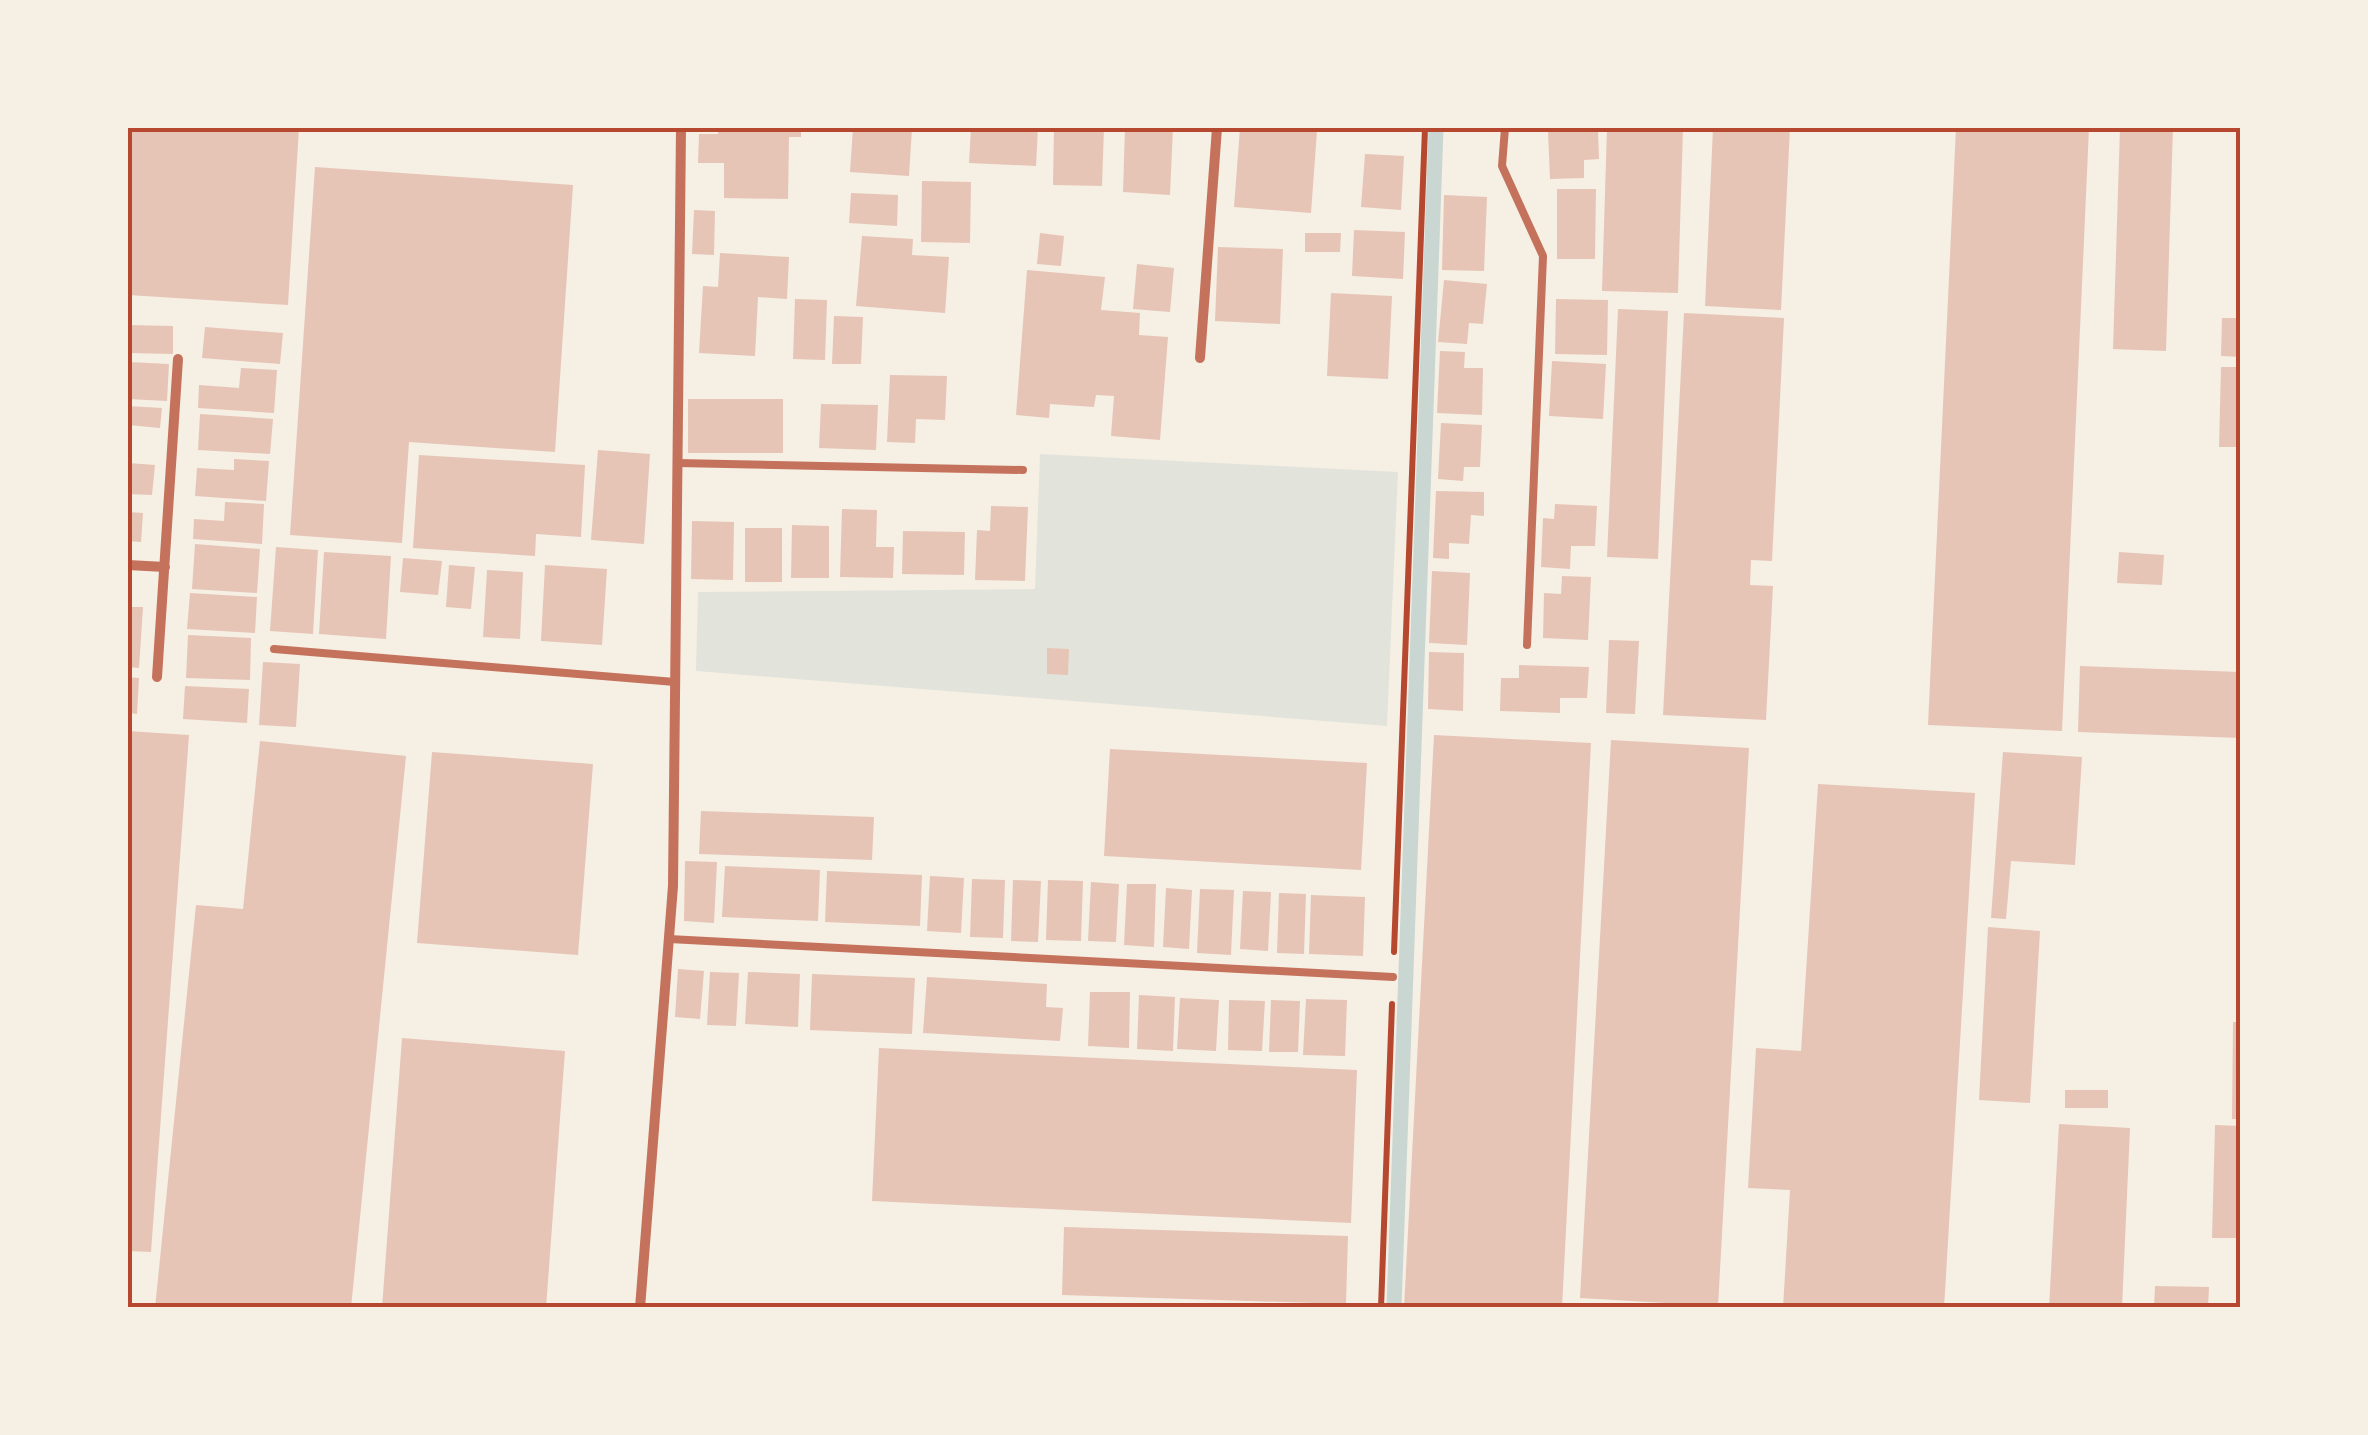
<svg xmlns="http://www.w3.org/2000/svg" width="2368" height="1435" viewBox="0 0 2368 1435" font-family="'Golos Text',sans-serif">
<rect width="100%" height="100%" fill="#f6efe4"/>
<!-- green -->
<path fill="#e2e4dc" d="M1040,454L1398,472L1387,726L696,671L698,592L1035,589Z"/>
<g fill="none" stroke-linecap="round" stroke-linejoin="round">
<!-- stream -->
<path stroke="#c9d6d2" stroke-width="15" d="M1394,1308L1436,128"/>
</g>
<!-- building -->
<path fill="#e6c5b7" d="M130,128H299L288,305L128,295Z
M718,128H801V137H789L788,199L724,198V163H698L699,134H718Z
M853,128H912L909,176L850,172Z
M971,128H1038L1036,166L969,163Z
M1054,128H1104L1102,186L1053,185Z
M1125,128H1173L1170,195L1123,192Z
M1240,128L1317,131L1311,213L1234,207Z
M1607,128H1683L1678,293L1602,291Z
M1713,128H1790L1781,310L1705,306Z
M1956,128H2089L2062,731L1928,725Z
M2120,128H2173L2166,351L2113,349Z
M1598,130L1599,159L1584,160V178L1550,179L1548,131Z
M1365,154L1404,156L1401,210L1361,207Z
M315,167L573,185L555,452L409,442L402,543L290,535Z
M922,181L971,182L970,243L921,242Z
M1557,189H1596L1595,259H1557Z
M851,193L898,195L897,226L849,223Z
M1444,195L1487,197L1484,271L1442,270Z
M694,210L715,211L714,255L692,254Z
M1354,230L1405,232L1403,279L1352,276Z
M1040,233L1064,236L1061,266L1037,264Z
M1305,233H1341L1340,252H1305Z
M862,236L913,239L912,255L949,257L945,313L856,306Z
M1218,247L1283,249L1280,324L1215,321Z
M720,253L789,257L787,299L758,297L755,356L699,353L703,286L718,287Z
M1137,264L1174,268L1170,312L1133,309Z
M1027,270L1105,277L1101,310L1140,313L1139,335L1168,337L1160,440L1111,436L1114,396L1096,395L1094,407L1050,404L1049,418L1016,415Z
M1444,280L1487,284L1483,324L1469,323L1467,344L1438,342Z
M1331,293L1392,296L1388,379L1327,376Z
M795,299L827,300L825,360L793,359Z
M1556,299L1608,300L1607,355L1555,354Z
M1618,309L1668,311L1658,559L1607,557Z
M1684,313L1784,318L1772,561L1751,560L1750,585L1773,586L1766,720L1663,715Z
M834,316L863,317L861,364H832Z
M2222,318H2240V357L2221,356Z
M128,325L173,326V354L128,353Z
M205,327L283,333L280,364L202,358Z
M1440,351L1465,352L1464,368H1483L1482,415L1437,413Z
M1552,361L1606,364L1603,419L1549,416Z
M128,362L169,364L167,401L128,399Z
M2221,367H2240V447H2219Z
M241,368L277,370L274,413L198,408L199,385L239,388Z
M890,375L947,376L945,420L916,419L915,443L887,442Z
M688,399H783V453H688Z
M821,404L878,405L876,450L819,448Z
M128,406L162,408L160,428L128,425Z
M200,414L273,419L270,454L198,450Z
M1441,423L1482,425L1480,467H1464L1463,481L1438,479Z
M598,450L650,454L644,544L591,540Z
M419,455L585,465L581,537L536,534L535,556L413,548Z
M234,459L269,461L266,501L195,496L197,468L234,470Z
M128,463L155,465L152,495L128,494Z
M1436,491L1484,492V516L1471,515L1469,544L1449,543V559L1433,558Z
M225,502L264,504L262,544L193,539L194,519L224,521Z
M1555,504L1597,506L1595,546H1571L1570,569L1541,567L1543,518L1554,519Z
M991,506L1028,507L1025,581L975,580L977,530L990,531Z
M842,509L877,510L876,547H894L893,578L840,577Z
M128,512L143,513L141,542L128,541Z
M692,521L734,522L733,580L691,579Z
M792,525L829,526V578H791Z
M745,528H782V582H745Z
M903,531L965,532L964,575L902,574Z
M195,544L260,549L257,593L192,589Z
M276,547L318,550L313,634L270,631Z
M324,552L391,556L386,639L319,634Z
M2119,552L2164,555L2162,585L2117,583Z
M403,558L442,561L438,595L400,592Z
M449,565L475,567L471,609L446,607Z
M545,565L607,569L602,645L541,641Z
M487,570L523,572L520,639L483,637Z
M1432,571L1470,573L1467,645L1429,643Z
M1562,576L1591,577L1588,640L1543,638L1544,593L1561,594Z
M190,593L257,597L255,633L187,629Z
M128,607H143L139,668L128,667Z
M188,635L251,638L250,680L186,678Z
M1609,640L1639,641L1635,714L1606,713Z
M1047,648L1069,649L1068,675L1047,674Z
M1429,652L1464,653L1463,711L1428,709Z
M263,662L300,664L296,727L259,725Z
M1519,665L1589,667L1587,698H1560V713L1500,711L1501,678H1519Z
M2080,666L2240,672V738L2078,732Z
M128,677L139,678L137,714L128,713Z
M185,686L249,689L247,723L183,719Z
M128,731L189,735L151,1252L128,1251Z
M1434,735L1591,743L1562,1308H1404Z
M1611,740L1749,748L1718,1306L1580,1298Z
M260,741L406,756L351,1308H155L196,905L243,909Z
M1110,749L1367,763L1361,870L1104,856Z
M432,752L593,764L578,955L417,943Z
M2003,752L2082,757L2075,865L2011,861L2006,919L1991,918Z
M1818,784L1975,793L1944,1308H1783L1790,1190L1748,1188L1756,1048L1801,1051Z
M701,811L874,817L872,860L699,854Z
M685,861L717,862L714,923L684,921Z
M725,866L820,870L818,921L722,917Z
M827,871L922,875L920,926L825,922Z
M930,876L964,878L961,933L927,931Z
M972,879L1005,880L1003,938L970,937Z
M1013,880L1041,881L1038,942L1011,941Z
M1048,880L1083,881L1081,941L1046,940Z
M1091,882L1119,884L1116,942L1088,941Z
M1127,884H1156L1154,947L1124,945Z
M1166,888L1192,890L1189,949L1163,947Z
M1200,889L1234,890L1231,955L1197,953Z
M1243,891L1271,892L1268,951L1240,949Z
M1279,893L1306,894L1304,954L1277,953Z
M1311,895L1365,897L1363,956L1309,954Z
M1988,927L2040,931L2030,1103L1979,1100Z
M678,969L704,971L700,1019L675,1017Z
M710,972L739,973L736,1026L707,1025Z
M748,972L800,974L798,1027L745,1024Z
M812,974L915,978L912,1034L810,1030Z
M927,977L1047,984L1046,1007L1063,1008L1060,1041L923,1033Z
M1090,992H1130L1129,1048L1088,1046Z
M1139,995L1175,997L1173,1051L1137,1049Z
M1180,998L1219,1000L1216,1051L1177,1049Z
M1306,999L1347,1000L1345,1056L1303,1055Z
M1229,1000L1265,1001L1262,1051L1228,1050Z
M1271,1000L1300,1001L1298,1052H1269Z
M2233,1022H2240V1119H2232Z
M402,1038L565,1051L546,1308H382Z
M879,1048L1357,1070L1351,1223L872,1201Z
M2065,1090H2108V1108H2065Z
M2059,1124L2130,1128L2122,1308H2049Z
M2215,1125L2240,1126V1238H2212Z
M1064,1227L1348,1236L1346,1304L1062,1295Z
M2155,1286L2209,1287L2208,1308H2154Z"/>
<g fill="none" stroke-linecap="round" stroke-linejoin="round">
<!-- path -->
<path stroke="#b5482f" stroke-width="6" d="M1394,952L1425,128
M1381,1308L1392,1004"/>
<!-- service -->
<path stroke="#c5725c" stroke-width="8" d="M1505,128L1502,166L1543,256L1527,645
M677,463L1023,470
M274,649L675,682
M669,939L1393,977"/>
<!-- minor -->
<path stroke="#c5725c" stroke-width="10" d="M1200,358L1217,128
M128,565L165,567
M157,677L178,359
M640,1308L673,886L681,128"/>
</g>
<!-- border -->
<rect width="2368" height="1435" fill="none" stroke="#f6efe4" stroke-width="260"/>
<rect x="130" y="130" width="2108" height="1175" fill="none" stroke="#b5482f" stroke-width="4"/>
</svg>
